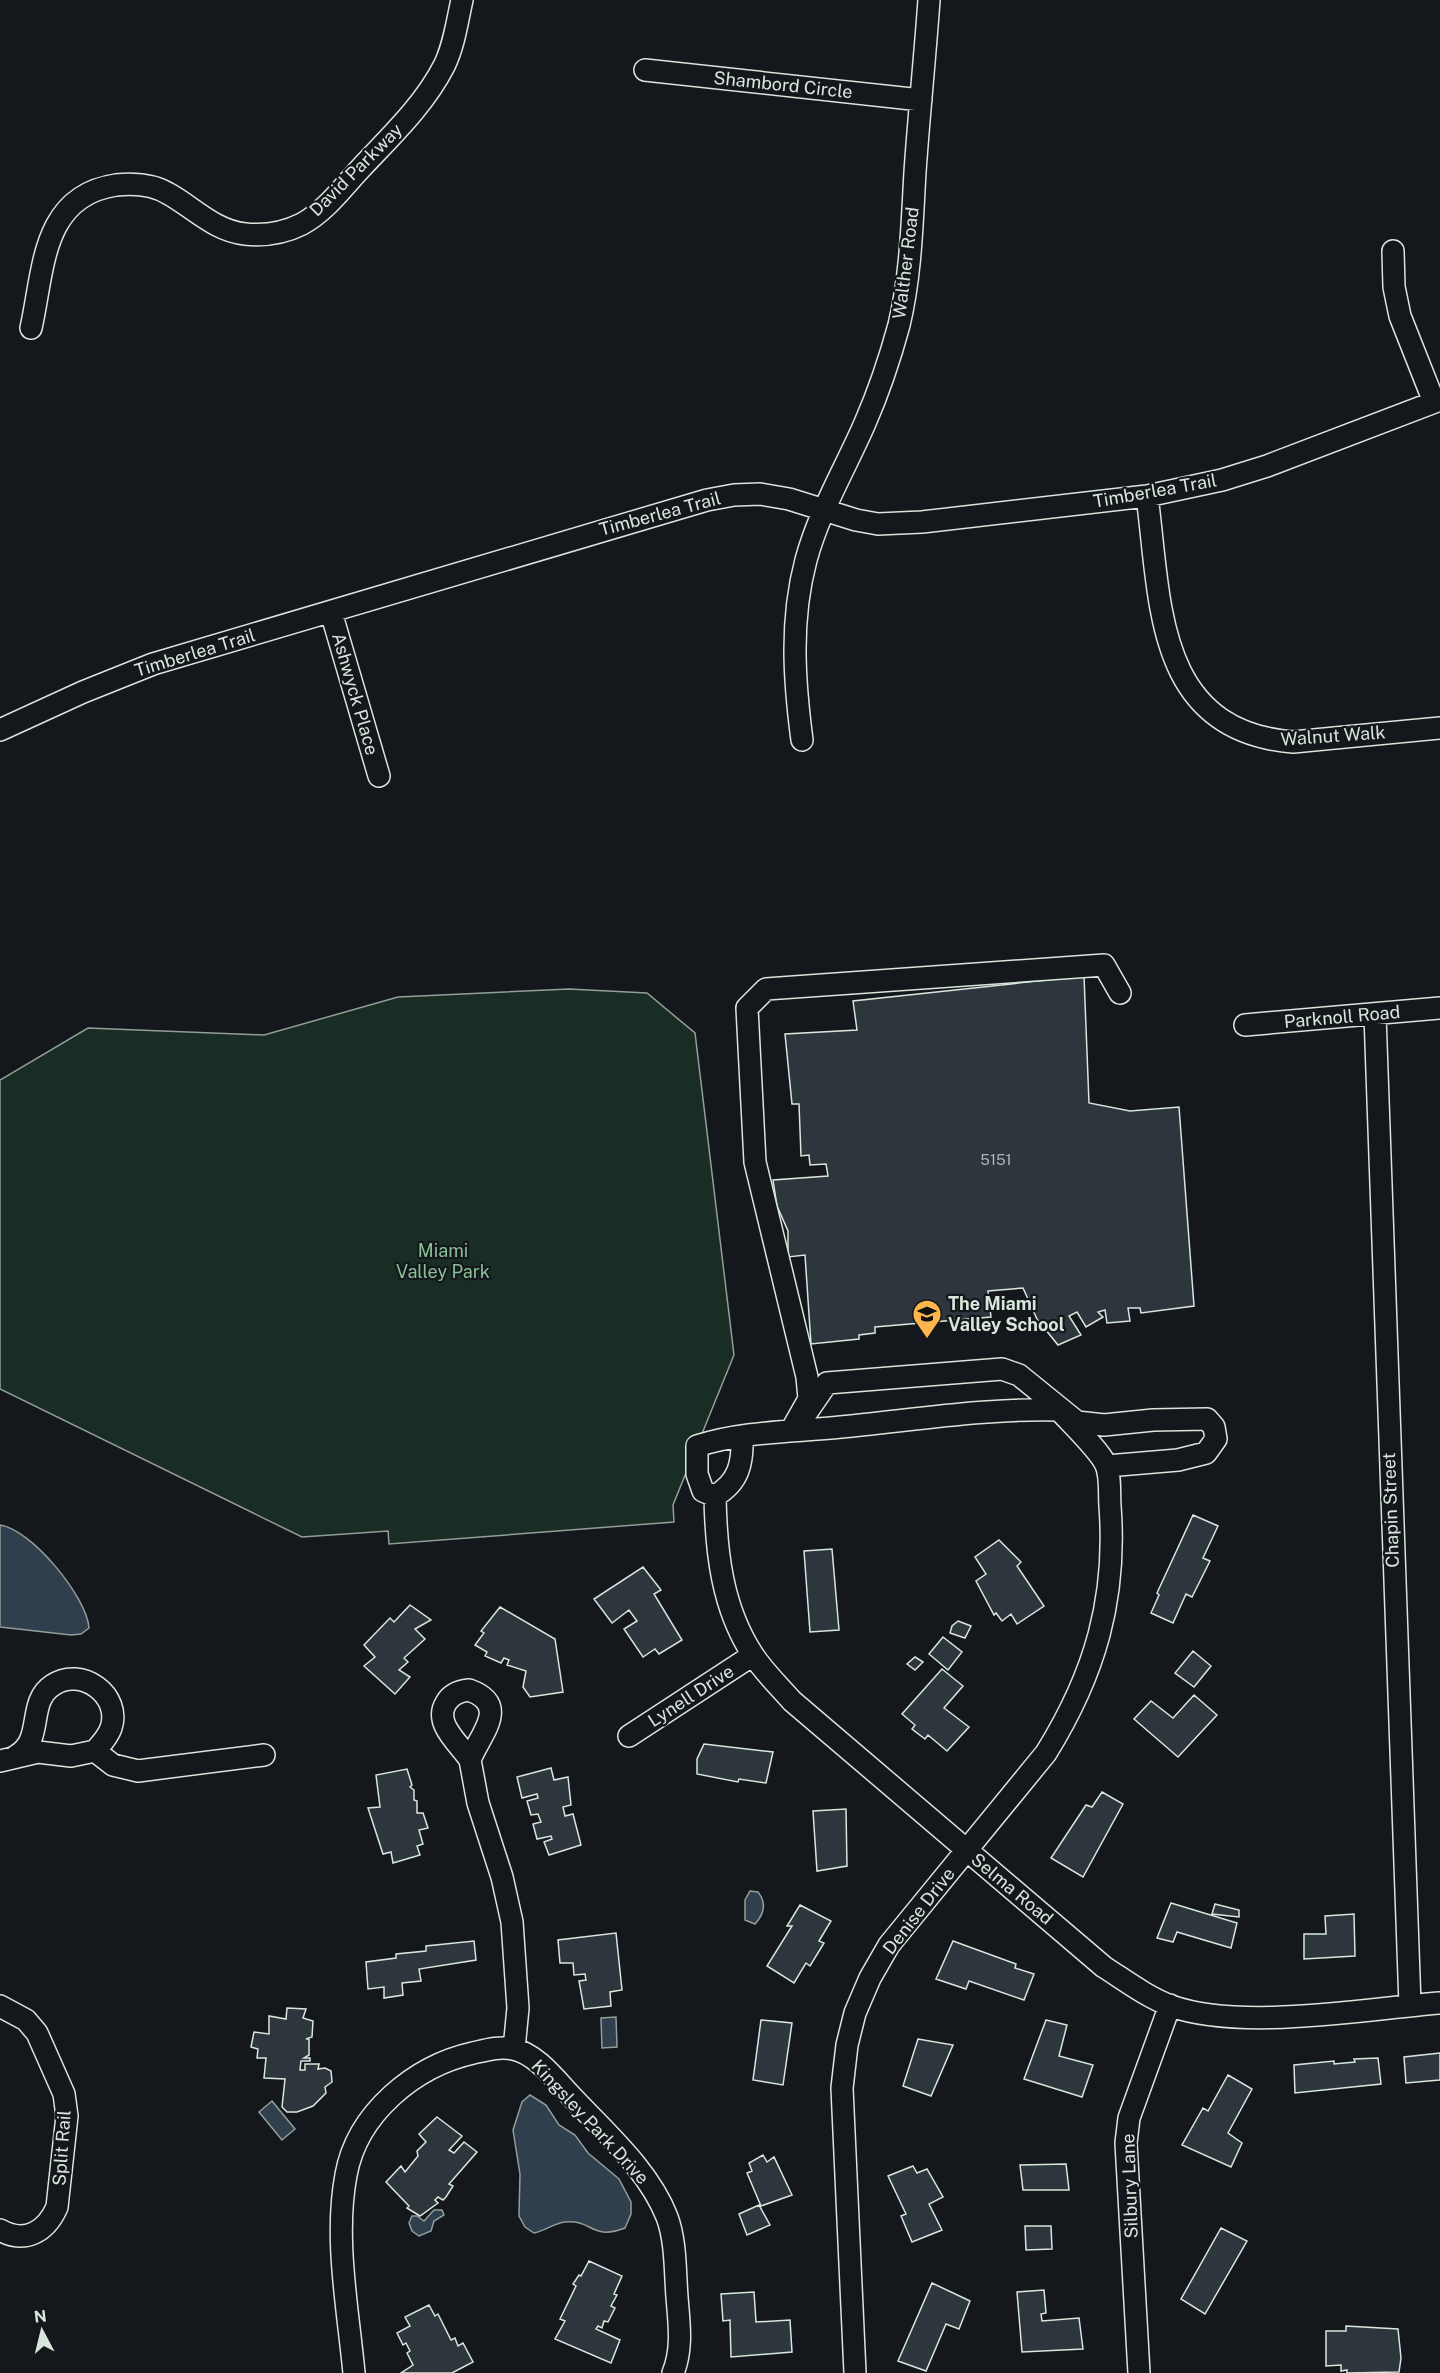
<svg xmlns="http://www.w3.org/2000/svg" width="1440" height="2373" viewBox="0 0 1440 2373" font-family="'Public Sans',sans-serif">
<rect width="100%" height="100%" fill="#14181c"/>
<!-- green -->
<path fill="#1a2d24" stroke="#939e99" stroke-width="1.5" d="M569,989L647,993L695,1033L734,1355L673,1505L674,1522L389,1544L388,1531L302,1537L0,1389V1080L88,1028L264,1035L398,997Z"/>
<!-- water -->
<path fill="#2f3f4d" stroke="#939e99" stroke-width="1.5" d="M0,1525C31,1529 87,1597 89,1628L81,1634L71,1635L0,1627Z
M750,1891L758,1892C767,1903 764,1914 755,1924L745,1920V1900Z
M616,2017L617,2047L602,2048L601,2018Z
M530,2095L546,2105L559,2125L575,2135L588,2153L619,2179L631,2202V2214L625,2228C591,2241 593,2219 565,2222C554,2223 545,2231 534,2233L525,2227L519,2216L520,2174L513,2130L522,2102Z
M272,2101L295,2129L282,2140L259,2112Z
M434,2210H442L444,2215L434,2221L431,2231L419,2236L412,2231L409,2223L412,2216H417L424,2221Z"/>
<!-- building -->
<path fill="#2c363c" stroke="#d8e6dc" stroke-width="1.5" d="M1084,976L1089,1103L1130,1111L1179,1107L1194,1306L1141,1313L1140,1308H1128L1130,1321L1107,1323L1105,1310L1098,1312L1103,1317L1086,1327L1077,1312L1069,1316L1081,1335L1058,1345L1037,1319L1023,1288L988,1291L991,1317L875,1327V1333L859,1335V1339L811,1344L805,1255L788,1257V1231L777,1206L773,1180L828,1176L826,1164L810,1165L809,1155L801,1156L799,1104H792L785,1034L857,1030L853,1001Z
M1193,1515L1218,1526L1203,1558L1210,1561L1192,1597L1186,1594L1173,1623L1151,1613L1159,1595L1157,1593Z
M999,1540L1021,1562L1017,1566L1044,1606L1017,1624L1011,1614L1002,1621L996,1613L994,1615L976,1581L986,1574L975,1557Z
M832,1549L839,1630L810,1632L804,1551Z
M643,1567L661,1590L654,1594L682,1640L659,1654L655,1649L643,1657L624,1629L637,1621L629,1610L612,1623L594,1599Z
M410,1605L431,1620L415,1629L425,1639L404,1658L408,1662L399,1670L410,1677L395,1694L364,1666L375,1657L364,1645L390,1618L394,1622Z
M500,1607L555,1639L563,1692L530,1697L523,1687L526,1671L507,1665L509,1660L504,1658L501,1663L485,1656L487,1652L475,1645L484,1633L481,1631Z
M958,1621L971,1626L965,1638L950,1633L952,1626Z
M943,1637L962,1652L948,1670L929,1654Z
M1193,1651L1211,1666L1194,1687L1175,1673Z
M915,1657L923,1662L915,1670L907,1664Z
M942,1669L963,1686L944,1708L969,1727L947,1751L928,1735L925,1739L912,1729L915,1725L902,1714Z
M1194,1695L1217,1715L1178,1757L1134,1719L1151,1701L1173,1718Z
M704,1744L773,1752L766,1783L739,1779L738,1782L697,1774V1759Z
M551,1768L554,1780L568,1777L571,1805L563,1807L565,1816L573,1814L581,1845L549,1855L544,1842L552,1839L551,1836L537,1839L533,1824L541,1822L538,1814L531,1815L527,1801L538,1798L537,1794L522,1798L517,1777Z
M407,1769L412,1785L410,1787L414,1790V1800L417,1801V1813H423L428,1828L419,1830L423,1844L417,1846L420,1855L393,1863L391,1852L383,1854L368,1808L380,1807L376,1775Z
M1102,1792L1123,1804L1083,1877L1051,1858L1086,1805L1092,1807Z
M846,1809L847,1866L817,1871L813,1811Z
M1171,1903L1237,1923L1231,1948L1177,1932L1173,1942L1157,1938Z
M1215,1904L1239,1910V1917L1212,1914Z
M800,1905L831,1921L819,1941L824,1943L810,1966L806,1963L794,1983L767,1966L792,1926H787Z
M1354,1914L1355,1956L1304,1959V1934H1326L1325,1916Z
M616,1933L622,1990L610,1992L611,2006L584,2009L579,1981L586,1980L585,1974L574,1975L573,1963H560L558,1940Z
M474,1941L476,1960L419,1969L421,1981L402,1983L403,1995L384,1998V1987L368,1989L366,1962L396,1958V1954L426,1951V1946Z
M953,1941L1016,1964L1015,1968L1034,1974L1024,2000L969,1981L966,1989L936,1979Z
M287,2008L306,2009L303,2018L313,2021L312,2037L306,2039H309V2055L304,2058H310V2061H301L300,2070H305V2064H319L318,2069L325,2068L331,2071L332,2082L325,2087L326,2093L313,2106L297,2112H287L282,2107L285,2079L264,2078L266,2058H257L258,2049L251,2047L254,2032L269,2034V2016L286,2019Z
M761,2020L792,2023L783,2085L753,2080Z
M1046,2020L1067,2025L1059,2056L1093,2065L1082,2097L1024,2079Z
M918,2039L953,2045L931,2096L903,2086Z
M1440,2053V2080L1406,2083L1404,2057Z
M1378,2058L1381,2084L1295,2093L1294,2065L1334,2061V2064L1355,2062L1354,2059Z
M1228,2075L1252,2089L1228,2133L1242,2143L1231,2167L1182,2145L1203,2108L1208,2111Z
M437,2117L462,2136L449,2150L454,2153L464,2142L477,2152L449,2184L453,2186L446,2197L443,2200L438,2197L435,2200L438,2203L420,2216L407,2208L409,2206L386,2182L401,2166L405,2172L418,2156L417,2151L426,2142L419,2134Z
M763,2155L767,2162L774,2157L792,2195L761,2206L747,2173L752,2171L749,2163Z
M1066,2164L1069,2190H1023L1020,2165Z
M913,2166L917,2173L927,2169L943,2197L929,2204L942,2230L912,2242L901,2216L906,2214L888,2176Z
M759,2205L770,2225L747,2235L739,2214Z
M1025,2226H1051L1052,2249L1026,2250Z
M1221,2228L1247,2241L1205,2314L1181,2299Z
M589,2261L622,2276L614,2294L617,2295L611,2306L615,2308L608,2322L604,2321L602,2328L598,2326L596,2329L620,2340L611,2363L555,2339L565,2321L560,2319L576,2286L573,2284L579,2275L581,2276Z
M932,2283L970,2301L959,2329L946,2324L926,2371L898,2361Z
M1044,2290L1046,2313L1041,2314L1042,2321L1079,2318L1083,2349L1022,2352L1017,2292Z
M754,2292L756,2322L790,2320L792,2352L731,2357L730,2320L723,2321L721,2294Z
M429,2305L435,2316L438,2314L451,2340L455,2338L458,2346L463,2343L473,2362L452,2373H401L413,2365L407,2353L410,2351L406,2343L403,2345L397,2333L410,2326L405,2317Z
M1346,2326L1398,2329L1401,2358L1399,2372L1347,2373V2370L1341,2371V2365L1326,2366V2331H1346Z"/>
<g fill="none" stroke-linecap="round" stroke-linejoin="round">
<!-- minor casing -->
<g stroke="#d8e6dc" stroke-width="24">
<path id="minor" d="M645,70L921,100
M1393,251L1394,287L1400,316L1434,402
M31,328C44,271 41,196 116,185C135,183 153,184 169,194C194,208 215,231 245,234C264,236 284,233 302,224C326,211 343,187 361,168C391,136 424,105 444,66C454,46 457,22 462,0
M1147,496C1161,601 1154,731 1293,742L1440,728
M331,612L379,776
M0,730L83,692L153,664L707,500L734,495L760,494L789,499L856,520L878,524L922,522L1147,496L1222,480L1267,466L1440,400
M802,740C794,679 790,620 806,560C819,512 845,469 865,423C879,391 890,358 899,325C911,275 912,223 915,172C919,114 925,57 929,0
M1375,1015L1410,2005
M1245,1025L1440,1008
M807,1412L827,1383L1002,1369L1019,1375L1077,1422L1104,1425L1153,1420L1207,1419L1214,1427L1216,1439L1206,1453L1178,1460L1107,1466
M792,1429L809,1399L807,1377L755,1162L747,1008L766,989L1104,965L1120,993
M715,1496L703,1491L697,1474V1446C744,1431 793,1432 841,1427C914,1420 987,1408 1059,1410C1071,1423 1100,1451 1106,1465C1111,1476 1109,1495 1110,1506C1117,1599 1095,1674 1046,1753L889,1945L870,1978L855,2013L847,2045L842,2088L855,2373
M715,1496C716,1552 722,1608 753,1655C764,1672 779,1686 792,1701L1104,1967C1126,1981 1147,1997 1171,2006C1242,2031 1364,2009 1440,2003
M715,1496C739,1482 743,1463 742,1436
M469,1690C511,1705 480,1734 470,1760C460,1744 433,1724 446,1703C451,1694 459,1691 469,1690Z
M629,1736L753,1655
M16,1756C45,1740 26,1702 53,1685C81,1666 122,1695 111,1728C108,1737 101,1744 95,1751
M470,1760L478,1803L502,1877L512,1922L518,2008L514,2049
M0,1761L38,1752L71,1756L95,1751L113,1765L138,1771L264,1755
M0,2006L26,2020L37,2033L64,2094L67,2116L57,2207C46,2232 25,2244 0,2230
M354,2373C348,2309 334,2238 346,2175C357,2113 415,2066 473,2053C486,2050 500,2046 513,2049C538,2054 558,2083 575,2100C608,2135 649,2171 667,2217C676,2241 675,2271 677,2297C679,2323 683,2348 673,2373
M1139,2373L1126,2143L1129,2118L1170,2005"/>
</g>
<!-- minor -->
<use href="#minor" stroke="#14181c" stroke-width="21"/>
</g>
<!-- icons -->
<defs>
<g id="school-pin" transform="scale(1.5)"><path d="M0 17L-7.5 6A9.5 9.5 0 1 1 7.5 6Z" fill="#ffb74d" stroke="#14181c"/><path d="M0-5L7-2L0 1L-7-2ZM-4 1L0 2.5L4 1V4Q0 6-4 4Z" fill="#111"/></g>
</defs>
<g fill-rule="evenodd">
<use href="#school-pin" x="927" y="1314"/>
</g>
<g text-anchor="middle" stroke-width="4.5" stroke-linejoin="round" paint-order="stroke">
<!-- number labels -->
<g font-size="15" fill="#adbab4">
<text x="996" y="1165">5151</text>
</g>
<!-- street labels -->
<g font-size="18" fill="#d8e6dc" stroke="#14181c">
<text transform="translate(783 85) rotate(6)" y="6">Shambord Circle</text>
<text transform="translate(356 170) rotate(-45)" y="6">David Parkway</text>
<text transform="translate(906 263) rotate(-83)" y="6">Walther Road</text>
<text transform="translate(1155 491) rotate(-10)" y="6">Timberlea Trail</text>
<text transform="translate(660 514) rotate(-15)" y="6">Timberlea Trail</text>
<text transform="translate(195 653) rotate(-17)" y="6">Timberlea Trail</text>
<text transform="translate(355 694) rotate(74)" y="6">Ashwyck Place</text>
<text transform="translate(1333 736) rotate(-4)" y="6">Walnut Walk</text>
<text transform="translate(1342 1017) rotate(-5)" y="6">Parknoll Road</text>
<text transform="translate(1391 1510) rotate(-92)" y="6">Chapin Street</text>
<text transform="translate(691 1696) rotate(-33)" y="6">Lynell Drive</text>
<text transform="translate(1012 1889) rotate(40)" y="6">Selma Road</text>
<text transform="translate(919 1911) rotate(-52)" y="6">Denise Drive</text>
<text transform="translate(590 2122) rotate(47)" y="6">Kingsley Park Drive</text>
<text transform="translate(62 2148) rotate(-86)" y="6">Split Rail</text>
<text transform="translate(1130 2186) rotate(-92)" y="6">Silbury Lane</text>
</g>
<!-- park labels -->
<g font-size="18" fill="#8ac095" stroke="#14181c">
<text x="443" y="1257">Miami<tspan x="443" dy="21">Valley Park</tspan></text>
</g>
<!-- poi labels -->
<g font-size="18" font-weight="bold" fill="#d8e6dc" stroke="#14181c" text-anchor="start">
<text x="948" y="1310">The Miami<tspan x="948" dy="21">Valley School</tspan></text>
</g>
</g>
<!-- north arrow -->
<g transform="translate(42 2331) rotate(353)" stroke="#14181c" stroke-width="4.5" paint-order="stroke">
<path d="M0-4.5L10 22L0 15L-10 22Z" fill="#d8e6dc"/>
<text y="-9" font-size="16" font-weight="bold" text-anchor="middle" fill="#d8e6dc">N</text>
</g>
</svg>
